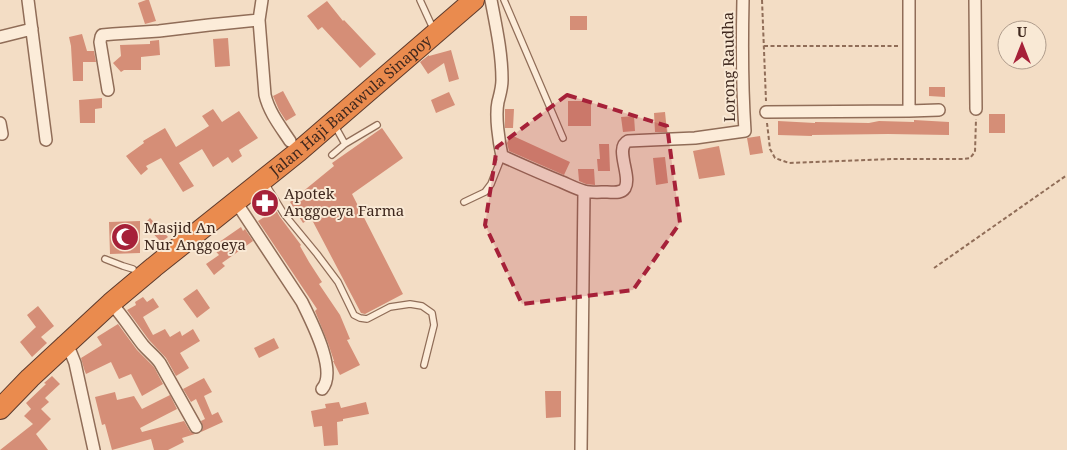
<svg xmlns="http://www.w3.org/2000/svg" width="1067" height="450" viewBox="0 0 1067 450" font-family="'Noto Serif',serif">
<rect width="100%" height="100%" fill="#f3ddc5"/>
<!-- building -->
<path fill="#d58e77" d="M146,0H149L156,21L145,24L138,3Z
M327,1L343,21L344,20L376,54L360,68L322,27L318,30L307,16Z
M570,16H587V30H570Z
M82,34L87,51H94L96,62H83V81H73L71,46L69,37Z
M228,38L230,66L215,67L213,39Z
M159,40L160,55L141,57V70H124L121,72L113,63L121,56L120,45L150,44V41Z
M451,50L459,79L449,82L444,63L428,74L420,62L429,55V56Z
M929,87H945V97L929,96Z
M283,91L296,115L286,121L279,110L273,96Z
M449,92L455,105L436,113L431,100Z
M102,98V108L95,109V123H80L79,100Z
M568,101H591V126H568Z
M213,109L222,122L239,111L258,138L239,150L242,156L232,163L228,157L213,167L202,149L179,163L194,186L183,192L161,158L146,166L148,169L141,175L126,156L144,143L143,141L165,128L176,147L209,126L202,116Z
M505,109H514L513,128H505Z
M665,112L667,132H655L654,113Z
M989,114H1005V133H989Z
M634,116L635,131L623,132L621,117Z
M914,120L949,122V135L888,134L812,135V136L778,135V121L815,123V122L869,123L879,121L914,122Z
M382,128L403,158L352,194L403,294L365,314L361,313L311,218L303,223L290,202L334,166L332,163Z
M511,135L570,162L564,175L509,151L507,143Z
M760,136L763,153L750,155L747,138Z
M599,144H609L610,171H598L597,159H600Z
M719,146L725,175L699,179L693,151Z
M665,157L668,183L656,185L653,158Z
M578,169H594L595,185L586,184L579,181Z
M266,193L280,217L301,245L300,246L309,262L322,282L319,284L340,315L350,339L347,340L360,365L340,375L333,361H334L328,343L315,311L317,309L258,221L266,216L255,202Z
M150,218L168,237L161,242L144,224Z
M140,221V253L110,254L109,222Z
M241,227L243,231L245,229L253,241L222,263L225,266L214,275L206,264L219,255L212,247Z
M197,289L210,308L197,318L183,299Z
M143,297L147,302L153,298L159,307L143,317L153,335L165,329L170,337L180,331L182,336L193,329L200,341L180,353L189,368L176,376L166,358L149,340L127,310L136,305L135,302Z
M38,306L54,326L41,337L47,343L32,357L20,342L36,327L27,315Z
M118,324L137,350L154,367L163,384L142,396L131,374L119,379L111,362L86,374L84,369L81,358L102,345L97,337Z
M274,338L279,348L259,358L254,348Z
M52,376L60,384L45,398L49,402L41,409L51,419L36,434L48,450H0L33,424L24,416L31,409L26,403L46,384L44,383Z
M204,378L212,392L204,396L212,415L218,412L223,422L201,432L203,428L201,421L205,419L196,399L191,402L183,389Z
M545,391H561V417L546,418Z
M115,392L117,400L134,396L142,409L170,395L177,409L140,428L142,432L184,421L190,431L195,434L182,438L184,442L168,450H154L151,439L112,450L105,424L102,425L95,397Z
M339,402L341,408L366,402L369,414L343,419V421L337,422L338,445L324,446L322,426L314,427L311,411L326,408L325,404Z"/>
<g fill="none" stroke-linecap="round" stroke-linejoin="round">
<!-- lane casing -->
<g stroke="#906d58" stroke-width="8">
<path id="lane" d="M420,0L431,24
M504,0L563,138
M335,126L345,144
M332,155L345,144L377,125
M265,183L284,214L317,254L338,282L354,315L360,318L367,319L390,307L410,304L422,306L432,313L434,325L424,365
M464,202L485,192L491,184L502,156
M105,259L123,266L133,269"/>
</g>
<!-- street casing -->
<g stroke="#906d58" stroke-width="14">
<path id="street" d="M28,0L46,140
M262,0L259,20L265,95C269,112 280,126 290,141
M491,0C496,26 502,53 502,80C502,88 500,94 498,102C495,116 499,142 502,156C522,165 542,174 562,182C569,185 577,189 584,191C591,193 600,192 607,192C613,192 621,194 625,188C632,176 614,148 628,141L695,138L745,131C742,87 742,44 743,0
M975,0L976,109
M0,37L32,29
M108,90L100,42L101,37L102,35L113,34L159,31L209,25L259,20
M909,111L939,110
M766,112L909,111V0
M0,123L2,134
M236,202L302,302C311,321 338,371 322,389
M111,303C123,316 132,331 143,345C149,352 155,356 160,363L196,427
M62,343L71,353L75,363L94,450
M581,450L584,191"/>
</g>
<!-- highway casing -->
<g stroke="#5e3b2d" stroke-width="22">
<g id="highway">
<path id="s1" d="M0,409L30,378L111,303L154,267L298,152L474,0"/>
</g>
</g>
<!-- path -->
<path stroke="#906d58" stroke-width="2" stroke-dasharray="4 2.5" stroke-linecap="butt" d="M762,0L766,101
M764,46H899
M767,123L770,149L775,158L789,163L891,159H963L970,158L975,152L976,119
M934,268L1067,175"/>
<!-- lane -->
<use href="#lane" stroke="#fcecd9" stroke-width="5.5"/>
<!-- street -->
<use href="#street" stroke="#fcecd9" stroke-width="11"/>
<!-- highway -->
<use href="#highway" stroke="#ea8b4e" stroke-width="20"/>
</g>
<!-- marked area -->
<path fill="#a62139" fill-opacity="0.2" stroke="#a62139" stroke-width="4" stroke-dasharray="10 6" stroke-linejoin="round" d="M567,95L667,126L680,223L633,290L522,304L485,225L497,147Z"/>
<!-- icons -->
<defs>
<g id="pharmacy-disc" transform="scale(1.4375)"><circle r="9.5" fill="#a62139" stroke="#f9e9d5"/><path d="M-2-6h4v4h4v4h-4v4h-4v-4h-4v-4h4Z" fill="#fff"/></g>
<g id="mosque-disc" transform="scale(1.4375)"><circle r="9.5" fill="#a62139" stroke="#f9e9d5"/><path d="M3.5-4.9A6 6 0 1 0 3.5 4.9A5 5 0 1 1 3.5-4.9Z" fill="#fff"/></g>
</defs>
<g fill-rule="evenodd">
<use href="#pharmacy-disc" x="265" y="203"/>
<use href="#mosque-disc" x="125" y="237"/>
</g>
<g text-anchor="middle" stroke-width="4" stroke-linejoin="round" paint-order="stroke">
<!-- street labels -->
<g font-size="15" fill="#3f281e" stroke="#f9e9d5">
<text transform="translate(729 67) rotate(-91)" y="5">Lorong Raudha</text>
<text dy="5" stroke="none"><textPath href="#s1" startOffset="464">Jalan Haji Banawula Sinapoy</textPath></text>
</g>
<!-- poi labels -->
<g font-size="15" fill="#3f281e" stroke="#f9e9d5" text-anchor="start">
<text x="284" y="199">Apotek<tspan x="284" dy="17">Anggoeya Farma</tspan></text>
<text x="144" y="233">Masjid An<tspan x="144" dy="17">Nur Anggoeya</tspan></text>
</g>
</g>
<!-- north arrow -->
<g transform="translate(1022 45)"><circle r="24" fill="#f9e9d5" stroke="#af9c8c"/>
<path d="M0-4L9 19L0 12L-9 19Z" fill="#a62139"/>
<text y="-8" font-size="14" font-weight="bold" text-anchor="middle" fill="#3f281e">U</text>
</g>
</svg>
